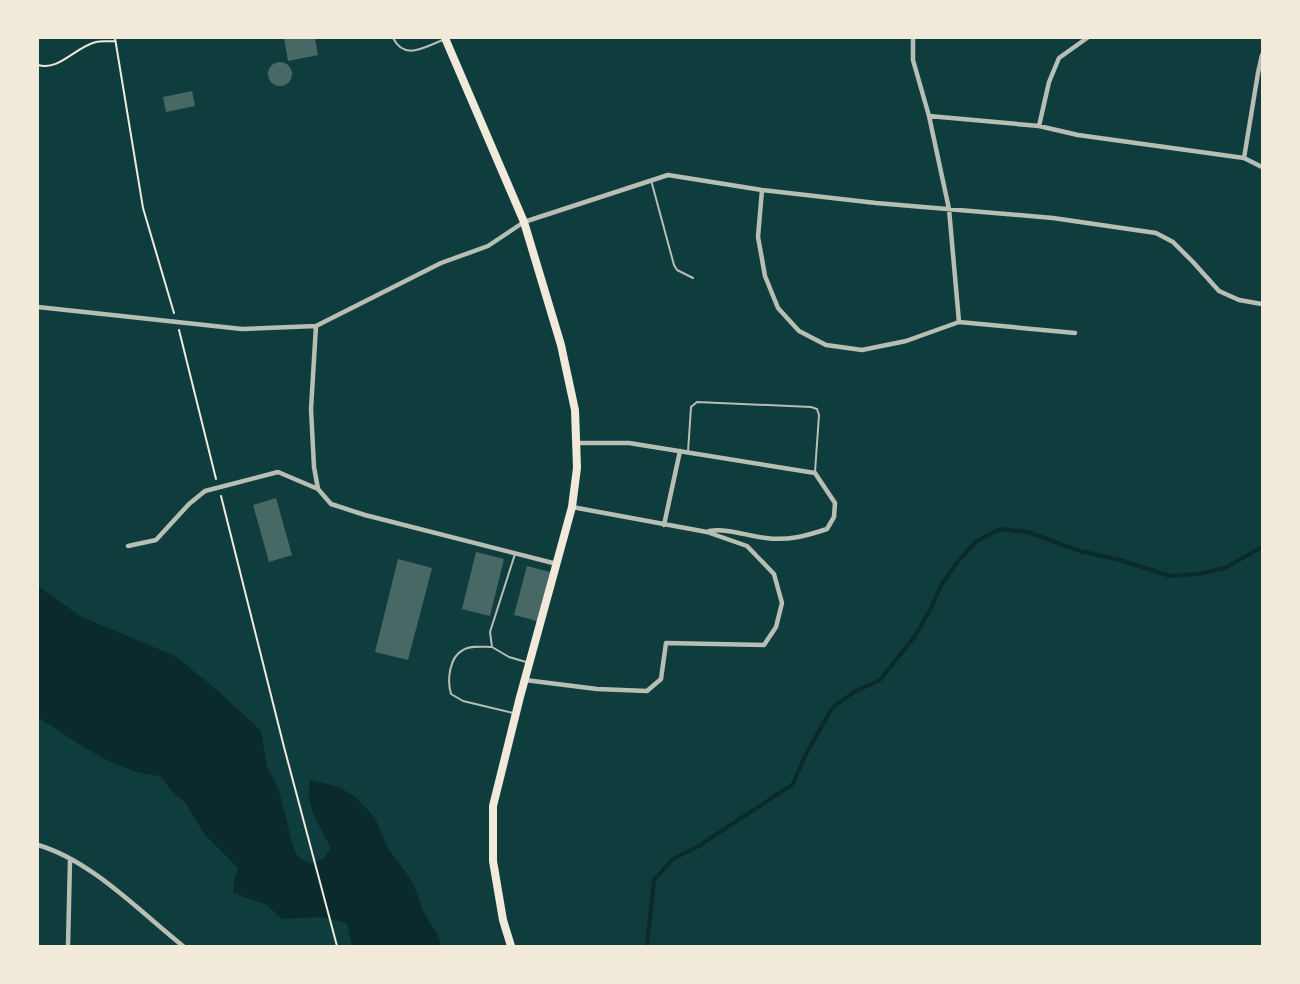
<svg xmlns="http://www.w3.org/2000/svg" width="1300" height="984" viewBox="0 0 1300 984" font-family="'Source Sans 3',sans-serif">
<rect width="100%" height="100%" fill="#0f3d3e"/>
<!-- water -->
<path fill="#0a2a2b" d="M38,586L80,616L175,656L216,689L261,731L267,766L279,790L294,850L299,858L311,864L324,858L331,848C320,826 304,805 310,780L339,787L357,798L375,818L388,848L412,881L425,915L437,933L442,946H352L347,923L322,917L283,919L265,904L233,893L234,881L238,868L205,835L185,802L174,794L160,776C112,772 78,741 38,718Z"/>
<g fill="none" stroke-linecap="round" stroke-linejoin="round">
<!-- stream -->
<path stroke="#0a2a2b" stroke-width="4" d="M647,946L654,880L673,859L697,847L793,784L804,758L832,708L854,692L880,680L915,636L930,610L942,584L958,561L977,541L1000,529L1028,532L1080,551L1120,560L1170,576L1198,574L1225,568L1262,547"/>
</g>
<!-- building -->
<path fill="#486865" d="M284,38H315L318,55L288,61Z
M268 74a12 12 0 1 1 24 0a12 12 0 1 1-24 0Z
M192,91L195,106L166,112L163,97Z
M276,498L292,555L269,562L253,505Z
M476,552L504,559L490,616L462,609Z
M398,559L432,568L408,660L375,652Z
M527,566L550,572L537,621L514,615Z"/>
<g fill="none" stroke-linecap="round" stroke-linejoin="round">
<!-- path -->
<path stroke="#f1e9da" stroke-width="2" d="M115,38L143,208L174,313
M38,65C60,71 75,47 96,42C102,41 109,41 115,41
M179,330L216,479
M221,496L284,747L337,946"/>
<!-- service -->
<path stroke="#b8beb3" stroke-width="2" d="M346,38H347
M393,38C405,61 424,47 443,40
M651,180L674,265L677,270L693,278
M688,452L691,407L697,402L811,407L817,409L819,415L815,472
M515,554L490,632L492,647L509,657L526,662
M492,647C483,647 470,645 463,650C449,657 447,681 451,694L463,701L513,713"/>
<!-- minor -->
<path stroke="#b8beb3" stroke-width="4.5" d="M913,38V60L929,116L949,209L959,322
M929,116L1039,126L1078,135L1244,158L1262,167
M1039,126L1049,82L1059,58L1087,38
M1244,158L1258,73L1262,55
M762,190L758,237L765,276L778,308L799,331L826,345L862,350L906,341L959,322L1075,333
M38,307L242,329L316,326L441,263L488,246L524,222L668,175L762,190L876,203L1053,218L1156,233L1173,242L1193,262L1219,291L1239,300L1262,304
M316,326L311,409L314,467L318,489L331,504L365,515L557,564
M576,443H629L815,473L835,503L834,517L827,529C806,536 788,541 766,538C747,536 728,528 709,531
M664,525L680,451
M128,546L156,540L189,504L205,491L278,472L318,489
M525,680L597,689L647,691L661,679L666,643L764,645L776,627L782,603L774,574L747,546L707,532L572,507
M38,845C92,861 139,911 183,946
M68,946L70,860"/>
<!-- primary -->
<path stroke="#f1e9da" stroke-width="8" d="M445,38L524,222L561,345L575,410L577,468L572,507L520,697L493,806V861L503,920L511,946"/>
</g>
<!-- border -->
<rect width="1300" height="984" fill="none" stroke="#f1e9da" stroke-width="78"/>
</svg>
